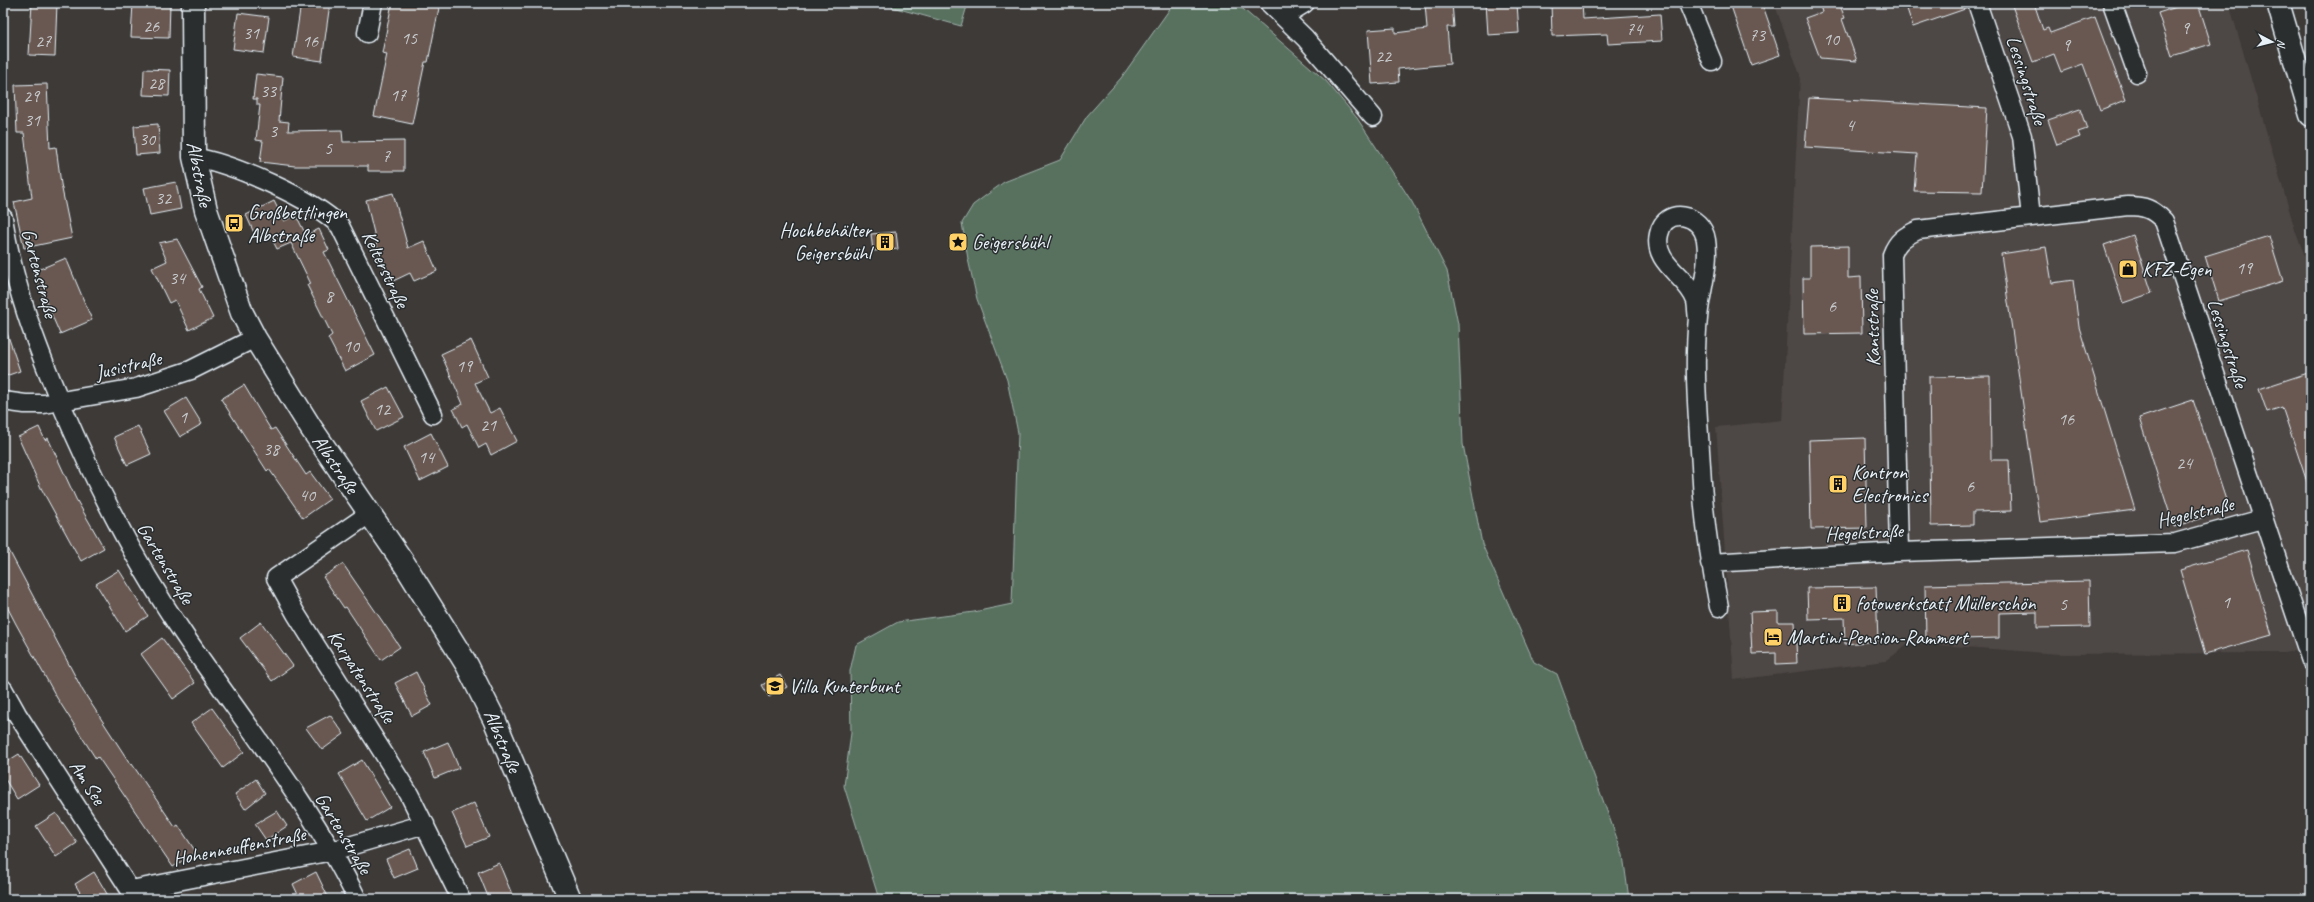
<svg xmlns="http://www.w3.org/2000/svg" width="2314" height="902" viewBox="0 0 2314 902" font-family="Caveat,sans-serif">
<rect width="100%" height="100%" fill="#3d3a38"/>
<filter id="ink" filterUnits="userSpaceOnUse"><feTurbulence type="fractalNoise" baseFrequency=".025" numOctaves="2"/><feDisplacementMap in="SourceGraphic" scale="8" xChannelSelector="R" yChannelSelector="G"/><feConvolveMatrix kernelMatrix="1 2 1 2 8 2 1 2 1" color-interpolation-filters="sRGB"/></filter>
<g filter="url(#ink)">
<!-- built -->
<path fill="#4d4644" d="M1774,3H2229L2296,233L2311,271V645L2286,653L2059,654L1910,643L1886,661L1734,680L1716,427L1782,420L1800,75Z"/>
<!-- green -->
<path fill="#59715e" stroke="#a0b1ab" d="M894,3H968L961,26L892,7Z
M1174,3H1236L1326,81L1357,118L1412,202L1447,271L1458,324L1463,444L1482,544L1534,662L1557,674L1623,855L1629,899H879L844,786L851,733L850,671L856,645L898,622L974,612L1012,604L1018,433L1007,380L977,299L968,259L962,223L973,205L1004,182L1060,160L1087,116L1121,78Z"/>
<!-- building -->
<path fill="#695951" stroke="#e8f1f8" d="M32,3H57L55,56L29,55Z
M133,3H170L169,38L131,37Z
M301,3H330L322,61L293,57Z
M392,3H440L428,62H425L412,124L374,116L387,54L382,53Z
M1425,3H1452L1454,27H1447L1450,64L1398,69L1399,82L1372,84L1368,30L1395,28V33L1427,29Z
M1486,3H1517L1519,33L1488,35Z
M1551,3H1582L1583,19L1660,14L1662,41L1608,44L1607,34L1552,36Z
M1730,3H1762L1780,55L1751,65Z
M1819,3H1839L1845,18L1842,19L1857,61L1820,58L1805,18L1822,12Z
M1905,3H1967L1968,8L1913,27Z
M2011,3H2034L2043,30L2048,28L2050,33L2095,17L2126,100L2100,110L2083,64L2061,72L2054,54L2033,62Z
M2189,3H2198L2211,44L2172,56L2158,13Z
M238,13L269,17L264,53L233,49Z
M144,69L170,70L169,96L143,95Z
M256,74L283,77L279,121L289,122L288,131L342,130L343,142L404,141V171H368V166H295L260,162L263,141L256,140L260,105H257V99H253Z
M47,84L50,148L56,147L61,184L72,238L24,248L14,202L32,198L24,133H17L15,85Z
M1809,98L1987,108L1982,192L1914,191L1917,154L1805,147Z
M2080,109L2087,129L2078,132L2080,137L2057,145L2048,120Z
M158,124L160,153L136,155L134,126Z
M176,182L181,209L150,215L144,188Z
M393,193L408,248L424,241L437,271L414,281L410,273L391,282L380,258L366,200Z
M274,201L284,221L296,215L306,235L319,229L329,250L324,252L375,355L345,371L328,338L332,335L307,285L311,284L291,243L277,249L267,229L255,235L246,215Z
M896,232L898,249L873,251L871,234Z
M2133,235L2152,293L2123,303L2104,245Z
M2269,236L2283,281L2219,301L2205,256Z
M177,239L202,287L199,289L213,318L189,330L175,300L169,303L152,268L167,261L159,243Z
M1848,246V278L1861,277L1862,333L1804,334L1803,278H1810V247Z
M2046,247L2052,283L2073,280L2079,327L2135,510L2040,522L2001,254Z
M66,258L92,320L60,334L33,272Z
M5,327L20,371L3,377V328Z
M471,340L488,377L475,383L490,413L500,408L517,441L491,455L486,444L479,448L467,424L462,427L453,409L463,404L441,354Z
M2311,372V485H2308L2282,407L2267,412L2259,389Z
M1990,376L1991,460H2009L2011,511L1973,512V525L1931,526L1929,377Z
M244,385L271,430L275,428L306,475L310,472L330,499L303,518L269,469L267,471L221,399Z
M388,387L404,417L376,431L361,401Z
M186,398L202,424L180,437L164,411Z
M2193,400L2229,509L2174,527L2139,418Z
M138,426L151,454L127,465L114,437Z
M39,427L45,440L48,438L76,499L104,548L81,561L41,488L18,437Z
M431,433L448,467L420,481L404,447Z
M1865,438L1867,528L1811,529L1809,440Z
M3,539L83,691L131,765L132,764L175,827L178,825L196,852L173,867L98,757L96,759L57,698L16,624L3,599Z
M2247,550L2272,635L2205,654L2180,570Z
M343,564L400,647L381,660L346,607L344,608L323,577Z
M119,570L148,616L125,631L96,584Z
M2089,581L2090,627L2037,628V612L1999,613V638L1926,640L1925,585Z
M1876,587L1878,641L1845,644L1844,618L1808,619L1807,588Z
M1778,611V622H1795L1797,663L1776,664V653L1752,654L1750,612Z
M261,622L293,666L272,681L240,638Z
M162,638L195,683L173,699L141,654Z
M416,672L432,705L412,716L395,683Z
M780,675L787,687L769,697L762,685Z
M212,708L244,752L223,768L191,723Z
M330,715L344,734L322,750L306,728Z
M448,742L459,768L435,778L424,752Z
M19,754L39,785L17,799L3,776V764Z
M362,760L390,807L367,821L339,774Z
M256,779L265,793L245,809L235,794Z
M474,803L489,837L467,846L452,813Z
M277,811L287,826L266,840L255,824Z
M56,813L77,843L56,857L36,826Z
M410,849L418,868L394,878L386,859Z
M499,863L506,880L514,899H489L478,872Z
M94,872L103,887L110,899H84L75,884Z
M316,872L329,899H300L293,884Z"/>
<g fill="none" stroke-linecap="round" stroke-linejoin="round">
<!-- minor casing -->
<g stroke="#e8f1f8" stroke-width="21">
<path id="minor" d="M1269,3L1305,38L1373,117
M1688,3L1712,61
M1977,3L2022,136L2031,217L2128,206C2144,206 2153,209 2164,221L2311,661
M2112,3L2137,73
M1284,16L1305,3
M367,33L373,3
M194,157C233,164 312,198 340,226L433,414
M3,218C13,284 36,345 62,406C97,488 136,565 187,639C245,724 312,806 357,899
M1698,319C1697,313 1697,306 1696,301C1688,276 1652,264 1659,234C1665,206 1702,213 1706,240C1710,266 1700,293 1698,318C1693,366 1698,417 1701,466C1703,513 1710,561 1719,607
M3,401L25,404H44L136,388L191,370L255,338
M369,514L276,578L296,614L409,794L461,899
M1899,552L1892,255C1897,241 1905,236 1918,230L2031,217
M1710,563L1899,552L2175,543L2262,519
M3,689L17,714L136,899
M131,890L332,851L425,824"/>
</g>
<!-- tertiary casing -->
<g stroke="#e8f1f8" stroke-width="25">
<path id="tertiary" d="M193,3L194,157L206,210L242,313L255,338L311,428L405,565L467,665L494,719L570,899
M2278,3L2311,115"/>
</g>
<!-- minor -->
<use href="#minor" stroke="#2a2d2e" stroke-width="18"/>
<!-- tertiary -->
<use href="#tertiary" stroke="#2a2d2e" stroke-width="22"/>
</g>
</g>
<!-- icons -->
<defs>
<g id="bus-square" transform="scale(1)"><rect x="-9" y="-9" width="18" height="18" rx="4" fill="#ffd166" stroke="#2a2d2e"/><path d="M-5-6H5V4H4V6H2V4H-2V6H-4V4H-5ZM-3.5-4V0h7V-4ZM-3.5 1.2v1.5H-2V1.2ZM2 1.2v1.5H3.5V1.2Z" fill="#111"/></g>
<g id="building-square" transform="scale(1)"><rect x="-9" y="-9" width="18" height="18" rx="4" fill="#ffd166" stroke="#2a2d2e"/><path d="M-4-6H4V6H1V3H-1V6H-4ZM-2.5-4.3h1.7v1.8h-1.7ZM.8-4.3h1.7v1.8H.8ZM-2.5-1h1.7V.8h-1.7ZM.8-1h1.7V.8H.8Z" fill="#111"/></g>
<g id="sight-square" transform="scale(1)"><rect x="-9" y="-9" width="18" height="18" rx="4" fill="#ffd166" stroke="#2a2d2e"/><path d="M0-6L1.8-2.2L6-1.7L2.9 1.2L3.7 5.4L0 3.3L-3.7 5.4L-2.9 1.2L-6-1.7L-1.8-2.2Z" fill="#111"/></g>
<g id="shop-square" transform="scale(1)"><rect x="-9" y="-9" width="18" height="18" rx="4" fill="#ffd166" stroke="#2a2d2e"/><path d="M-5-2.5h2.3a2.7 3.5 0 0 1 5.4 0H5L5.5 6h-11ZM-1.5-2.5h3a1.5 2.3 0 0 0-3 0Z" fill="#111"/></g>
<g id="hotel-square" transform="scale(1)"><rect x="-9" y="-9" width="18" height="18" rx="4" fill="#ffd166" stroke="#2a2d2e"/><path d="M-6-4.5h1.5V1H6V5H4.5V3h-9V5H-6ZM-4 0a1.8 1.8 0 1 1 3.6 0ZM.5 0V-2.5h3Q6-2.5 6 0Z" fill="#111"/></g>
<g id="school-square" transform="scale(1)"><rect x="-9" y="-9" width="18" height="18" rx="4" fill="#ffd166" stroke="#2a2d2e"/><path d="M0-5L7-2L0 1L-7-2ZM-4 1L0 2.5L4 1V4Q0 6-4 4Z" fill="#111"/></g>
</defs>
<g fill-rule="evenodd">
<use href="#bus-square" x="234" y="223"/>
<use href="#building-square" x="885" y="242"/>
<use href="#sight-square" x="958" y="242"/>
<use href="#shop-square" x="2128" y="269"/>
<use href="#building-square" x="1838" y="484"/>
<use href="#building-square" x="1842" y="603"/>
<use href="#hotel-square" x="1773" y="637"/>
<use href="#school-square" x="775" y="686"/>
</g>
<g text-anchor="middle" stroke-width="3" stroke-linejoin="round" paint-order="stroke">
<!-- number labels -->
<g font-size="18" fill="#c8cbce">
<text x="151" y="32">26</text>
<text x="2185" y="34">9</text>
<text x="1634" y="35">74</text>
<text x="251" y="39">31</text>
<text x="1757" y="41">73</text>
<text x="409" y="44">15</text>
<text x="1831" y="45">10</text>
<text x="43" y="47">27</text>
<text x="310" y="47">16</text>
<text x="2066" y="51">9</text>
<text x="1383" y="62">22</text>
<text x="156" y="89">28</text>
<text x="268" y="97">33</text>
<text x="398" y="101">17</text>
<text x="31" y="102">29</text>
<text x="32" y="126">31</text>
<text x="1850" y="131">4</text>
<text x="273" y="137">3</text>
<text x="147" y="145">30</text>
<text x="328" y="154">5</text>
<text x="386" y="162">7</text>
<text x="163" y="204">32</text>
<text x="2244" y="274">19</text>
<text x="177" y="284">34</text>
<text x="329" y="302">8</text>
<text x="1832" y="312">6</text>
<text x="351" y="352">10</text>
<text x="464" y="372">19</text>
<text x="382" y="415">12</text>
<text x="183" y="423">1</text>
<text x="2066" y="425">16</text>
<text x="488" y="431">21</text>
<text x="271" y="455">38</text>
<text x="426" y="463">14</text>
<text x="2184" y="469">24</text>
<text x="1970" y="492">6</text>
<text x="307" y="501">40</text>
<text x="2226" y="608">1</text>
<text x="2063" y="610">5</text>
</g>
<!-- street labels -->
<g font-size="20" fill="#e8f1f8" stroke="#2a2d2e">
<text transform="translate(2027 80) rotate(72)" y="7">Lessingstraße</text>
<text transform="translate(200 174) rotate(79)" y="7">Albstraße</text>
<text transform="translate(386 269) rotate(64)" y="7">Kelterstraße</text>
<text transform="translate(40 273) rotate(75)" y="7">Gartenstraße</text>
<text transform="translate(1872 328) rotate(-91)" y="7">Kantstraße</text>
<text transform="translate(2228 343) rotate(72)" y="7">Lessingstraße</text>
<text transform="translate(128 365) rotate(-13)" y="7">Jusistraße</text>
<text transform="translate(336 464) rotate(56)" y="7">Albstraße</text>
<text transform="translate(2195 512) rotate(-13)" y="7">Hegelstraße</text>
<text transform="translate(1864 532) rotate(-3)" y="7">Hegelstraße</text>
<text transform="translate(166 563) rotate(59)" y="7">Gartenstraße</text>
<text transform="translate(362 676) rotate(57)" y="7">Karpatenstraße</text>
<text transform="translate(503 741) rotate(67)" y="7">Albstraße</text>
<text transform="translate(88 782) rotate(57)" y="7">Am See</text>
<text transform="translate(344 833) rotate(59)" y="7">Gartenstraße</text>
<text transform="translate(239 846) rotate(-11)" y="7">Hohenneuffenstraße</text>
</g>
<!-- poi labels -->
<g font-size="20" fill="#e8f1f8" stroke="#2a2d2e" text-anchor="start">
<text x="248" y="219">Großbettlingen<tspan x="248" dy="23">Albstraße</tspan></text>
<text x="871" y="237" text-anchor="end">Hochbehälter<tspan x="871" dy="23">Geigersbühl</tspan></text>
<text x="972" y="249">Geigersbühl</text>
<text x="2142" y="276">KFZ-Egen</text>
<text x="1852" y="479">Kontron<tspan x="1852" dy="23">Electronics</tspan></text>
<text x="1856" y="610">fotowerkstatt Müllerschön</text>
<text x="1787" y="644">Martini-Pension-Rammert</text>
<text x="789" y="693">Villa Kunterbunt</text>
</g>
</g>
<!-- margin -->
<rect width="2314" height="902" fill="none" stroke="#2a2d2e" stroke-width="16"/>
<rect x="8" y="8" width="2298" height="886" fill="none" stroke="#e8f1f8" stroke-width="1.5" filter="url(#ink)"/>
<!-- north arrow -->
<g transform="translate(2272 42) rotate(97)" stroke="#2a2d2e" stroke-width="3" paint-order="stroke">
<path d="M0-3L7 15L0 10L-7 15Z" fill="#e8f1f8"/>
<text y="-6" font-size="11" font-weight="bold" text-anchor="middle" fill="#e8f1f8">N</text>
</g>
</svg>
